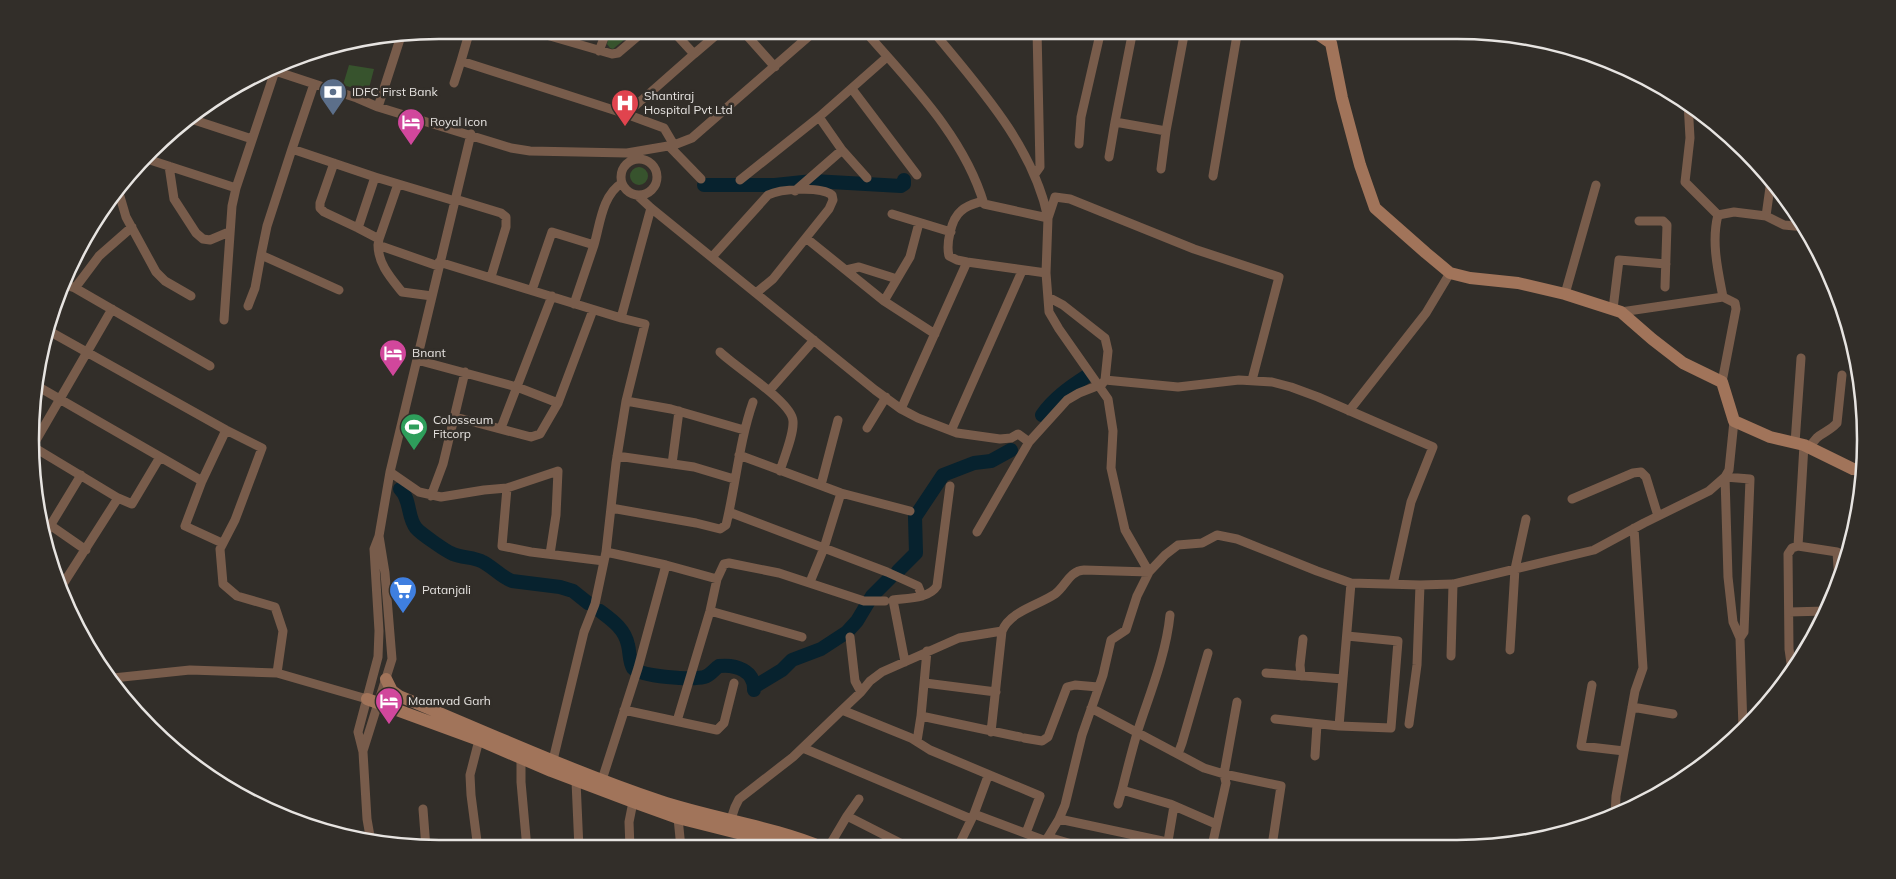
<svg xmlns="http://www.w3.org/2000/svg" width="1896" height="879" viewBox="0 0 1896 879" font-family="Mulish,sans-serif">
<rect width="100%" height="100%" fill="#322e29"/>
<!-- green -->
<path fill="#37532d" d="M611,30H636L613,49L610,48L607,44Z
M349,65L374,69L368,92L343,85Z
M630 176a9 9 0 1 1 18 0a9 9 0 1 1-18 0Z"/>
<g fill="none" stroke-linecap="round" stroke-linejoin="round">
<!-- river -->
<path stroke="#07222e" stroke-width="14" d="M704,185H775L813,181L901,186L904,184V180
M1042,415C1054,398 1070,387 1087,376
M400,489C411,499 407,517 416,528C420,533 447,552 453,554C463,558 474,557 483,562C493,567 501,577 512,581L560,587L573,591L588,603
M898,571L916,553L915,517L943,475L974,463L991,461L1011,450
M600,611C612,620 625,629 628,645C630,652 629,662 633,668C642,677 692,680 704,677C711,675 714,669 719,666C736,664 755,671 754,690
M754,687L782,670L792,660L821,649L847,632L857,621L872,596L890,578"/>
<!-- street -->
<path stroke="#785c4b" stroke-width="9" d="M470,30L461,61L626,114L694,54L672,30
M532,30L550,36L552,30
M742,30L775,67
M864,30C910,83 964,136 984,204L1048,218L1046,273L1049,312L1059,329L1108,399L1113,431L1111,468L1125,530L1149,572
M932,30C978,86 1033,145 1048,218L1055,197L1070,199L1194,249L1279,277L1252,380
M1133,30L1115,122L1166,131L1185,30
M1211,30L1237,35L1213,176
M550,36L612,54L618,53L645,30
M599,51L607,30
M694,54L722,30
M269,69L357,98L378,107L511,148L530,151L627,153L674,145L692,138L816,30
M454,83L461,61
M314,84L292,149L375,177
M852,89L917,175
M1688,102L1690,138L1685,182L1718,215
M378,107L401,36
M626,114L664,128L674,145
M819,117L842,150L867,178
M188,118L252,139
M1079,144L1081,117L1101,30
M669,146L701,179
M292,149L267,226L261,255L339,290
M1109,157L1115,122
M147,159L236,188
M621 177a18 18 0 1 1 36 0a18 18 0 1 1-36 0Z
M334,163L320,203V208L324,212L358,228
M169,166L174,199L196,233L203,239L210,240L229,232
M1161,169L1166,131
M1035,174L1040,167L1037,30
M740,180L819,117L887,57
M795,191L842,150
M119,193L126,217L156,272L165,281L191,296
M637,195L651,208L875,390L901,409L967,262
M455,199L501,213L506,217V227L491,277
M983,201C976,203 967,205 961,211C951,219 946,244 949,256L957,260L967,262L1046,273
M892,214L951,232
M1718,215L1734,212L1766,216L1784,225L1805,227
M1718,215C1711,242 1718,271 1723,297
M1766,216L1771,180
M1639,221H1663L1667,225L1665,287
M806,238L884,301L935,334
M379,239L398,184
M378,245C378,264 391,278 402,292L432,296
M594,245C600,225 602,195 622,183
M712,257L768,195C780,189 820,186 832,195L833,200L829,209L773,279L756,293
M439,262L621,318
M438,266L378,245L379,239L358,228L375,177L455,201
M846,270L859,267L897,279
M66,285L75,288L210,366
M75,288L99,256L132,227
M532,290L552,232L594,245L574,304
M1565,294L1596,185
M884,301L910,257L919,223
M248,306L255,288L261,255
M1613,309L1619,260L1666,264
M1621,312L1723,297L1735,303L1736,309L1722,382
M224,320L232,206L236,188L275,71
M49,331L226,430L262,448L235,520L220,549L223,584L237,596L275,607L283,631L277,673
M720,352C735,367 792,402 793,421C794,435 784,457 780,471
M417,360L517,387L558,403
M1105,380L1178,387L1239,380L1272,382L1291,387L1318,397L1433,447L1411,502L1393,584
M37,386L202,481
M769,391L814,340
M626,401L671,409L744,430
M901,409L918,418L957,433L1000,439L1011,438L1018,434L1029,442
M1349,411L1426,313L1450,273
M455,417L531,437L540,434L558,403L593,310
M501,428L552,296
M867,428L886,397
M951,431L1022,271
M35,442L112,309
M1795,443L1801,358
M35,448L118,498
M1810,448C1817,432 1826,435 1837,423L1842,375
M739,455L841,493L910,511
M617,456L694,467L734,479
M672,464L679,411
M390,472L419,492L441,497L484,490L507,488L558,471L556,515L550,554
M821,485L838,420
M507,488L502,546L531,552L604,561
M431,496L443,464L465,372
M1572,499L1633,473L1641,472L1646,477L1658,516
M611,508L696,523L720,529L726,525C736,484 739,442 753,402
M729,512L887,572L918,586L922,596
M50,525L86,550
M977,532L1029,442L1067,400L1079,393L1102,384L1105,380L1108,351L1105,338L1063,305L1048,297
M44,536L81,475
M222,543L185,526L202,481L226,430
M1798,546L1837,552L1839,583
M666,565L717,579
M65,581L118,498L132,504L160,457
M810,582L824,548L841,493
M710,611L802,637
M1789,612L1826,611
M1170,615C1166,655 1150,693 1138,730C1132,750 1127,770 1122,790L1170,804L1216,824
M1002,631L959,638L882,672L870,681L861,692L842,710L911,738L930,750L1040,796L1026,833
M850,637L855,681L861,692
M1740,638L1744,632L1750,479L1725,477L1728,577L1733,622L1740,638L1743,728
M1510,650L1515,569L1526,519
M1451,656L1453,584
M905,662L893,600C907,598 929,599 937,586L950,486
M1792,670L1789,649L1788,554L1792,548L1798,546L1804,445
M1266,673L1343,679
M1301,676L1300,665L1303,639
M113,678L190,670L277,673L367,699
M925,683L996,692
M1592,685L1581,746L1624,751
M1632,707L1673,714
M1091,708L1204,768L1224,774L1281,786L1272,846
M624,710L717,730L724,723L734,683
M921,716L1020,737
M1275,719L1339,726L1391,728L1398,641L1347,636
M677,721L710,611L717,579L724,564L729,563L779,573L864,601H885
M1409,724L1417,665L1420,585
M1339,726L1351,583
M991,732L1002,631C1010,611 1039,605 1055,594C1066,586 1069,571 1084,570L1149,572
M1024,738L1042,741L1048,737L1067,687L1075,685L1098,687
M917,741L921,716L927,651
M803,748L971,819
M363,751L392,659L385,573L379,536
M1178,754L1182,743L1208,653
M1315,756L1317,724
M521,758V782L527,849
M553,760L584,632L595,604L606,552
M576,781L579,849
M600,786L638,668L666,565L606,552L616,463L626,401L645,324L621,318L651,208
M1118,804L1122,790
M423,809L426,848
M974,814L1046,841
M847,816L859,799
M1615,817L1616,796L1635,691L1643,668L1634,528
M678,818L681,848
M1059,819L1167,842
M729,825L735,807L739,799L793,757L842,710
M1048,837L1082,847
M371,842L367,819L363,752L358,732L378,657L379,631L374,549L379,536L390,472L471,134
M1212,846L1226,783L1224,774L1237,702
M958,847L974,814L988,776
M1042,847L1059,819L1065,805L1082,735L1103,675L1111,640L1126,630L1137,596L1149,572L1165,555L1178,545L1202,543L1217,535L1237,539L1317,571L1351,583L1420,585L1453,584L1594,550L1644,523L1709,491L1725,477L1729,470L1734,421
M1167,847L1174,806
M630,848L629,822L633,802
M828,848L847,816L908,847
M478,849L471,795L470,775L479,740"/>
<!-- secondary -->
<path stroke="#a1745a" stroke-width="12" d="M1312,30L1331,43L1342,98L1360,165L1375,208L1426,253L1450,273L1470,278L1518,283L1565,294L1621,312L1652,339L1683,363L1722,382L1734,421L1770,437L1804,445L1853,469L1863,470
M386,679L392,691L399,696C486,732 571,771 660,801C714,819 772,826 824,848
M367,699L479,740L551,771L633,802L678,818L798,848"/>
</g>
<!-- icons -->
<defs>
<g id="bank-pin" transform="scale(1.4375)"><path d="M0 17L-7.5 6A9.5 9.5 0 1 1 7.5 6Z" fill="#5c6f8a" stroke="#322e29"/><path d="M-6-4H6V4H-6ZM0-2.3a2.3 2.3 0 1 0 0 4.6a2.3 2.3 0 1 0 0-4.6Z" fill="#fff"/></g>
<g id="hospital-pin" transform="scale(1.4375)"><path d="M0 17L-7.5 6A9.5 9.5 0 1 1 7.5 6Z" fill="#e0444e" stroke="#322e29"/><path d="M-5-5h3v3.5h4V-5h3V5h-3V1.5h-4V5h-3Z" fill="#fff"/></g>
<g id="hotel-pin" transform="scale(1.4375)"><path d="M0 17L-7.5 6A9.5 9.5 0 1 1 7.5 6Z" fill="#d1479c" stroke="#322e29"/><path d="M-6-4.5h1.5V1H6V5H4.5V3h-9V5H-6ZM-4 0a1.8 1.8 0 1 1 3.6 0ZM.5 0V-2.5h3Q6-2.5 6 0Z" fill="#fff"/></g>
<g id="stadium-pin" transform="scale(1.4375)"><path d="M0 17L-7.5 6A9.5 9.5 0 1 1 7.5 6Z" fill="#2e9e5b" stroke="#322e29"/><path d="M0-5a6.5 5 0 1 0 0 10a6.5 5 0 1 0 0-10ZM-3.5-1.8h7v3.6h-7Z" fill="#fff"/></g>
<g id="supermarket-pin" transform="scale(1.4375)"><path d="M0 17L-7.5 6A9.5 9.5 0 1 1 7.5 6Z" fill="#3f7fe0" stroke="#322e29"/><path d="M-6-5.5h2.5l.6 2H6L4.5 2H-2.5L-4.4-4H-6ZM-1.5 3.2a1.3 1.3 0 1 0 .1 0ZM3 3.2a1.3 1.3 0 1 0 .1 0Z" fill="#fff"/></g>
</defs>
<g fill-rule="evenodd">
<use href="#bank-pin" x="333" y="92"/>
<use href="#hospital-pin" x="625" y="103"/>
<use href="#hotel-pin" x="411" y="122"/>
<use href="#hotel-pin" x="393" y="353"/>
<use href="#stadium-pin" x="414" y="427"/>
<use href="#supermarket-pin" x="403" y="590"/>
<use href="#hotel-pin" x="389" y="701"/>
</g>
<g text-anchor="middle" stroke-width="5" stroke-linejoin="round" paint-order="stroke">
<!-- poi labels -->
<g font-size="12" fill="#e7e4e1" stroke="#322e29" text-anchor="start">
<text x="352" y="96">IDFC First Bank</text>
<text x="644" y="100">Shantiraj<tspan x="644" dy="14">Hospital Pvt Ltd</tspan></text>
<text x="430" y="126">Royal Icon</text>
<text x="412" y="357">Bnant</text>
<text x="433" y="424">Colosseum<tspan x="433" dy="14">Fitcorp</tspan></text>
<text x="422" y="594">Patanjali</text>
<text x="408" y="705">Maanvad Garh</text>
</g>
</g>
<!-- crop -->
<path d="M0 0H1896V879H0ZM439 39H1457A400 400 0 0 1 1857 439V440A400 400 0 0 1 1457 840H439A400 400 0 0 1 39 440V439A400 400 0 0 1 439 39Z" fill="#322e29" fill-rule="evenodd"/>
<path fill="none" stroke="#e7e4e1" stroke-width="2.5" d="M439 39H1457A400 400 0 0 1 1857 439V440A400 400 0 0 1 1457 840H439A400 400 0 0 1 39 440V439A400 400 0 0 1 439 39Z"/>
</svg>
